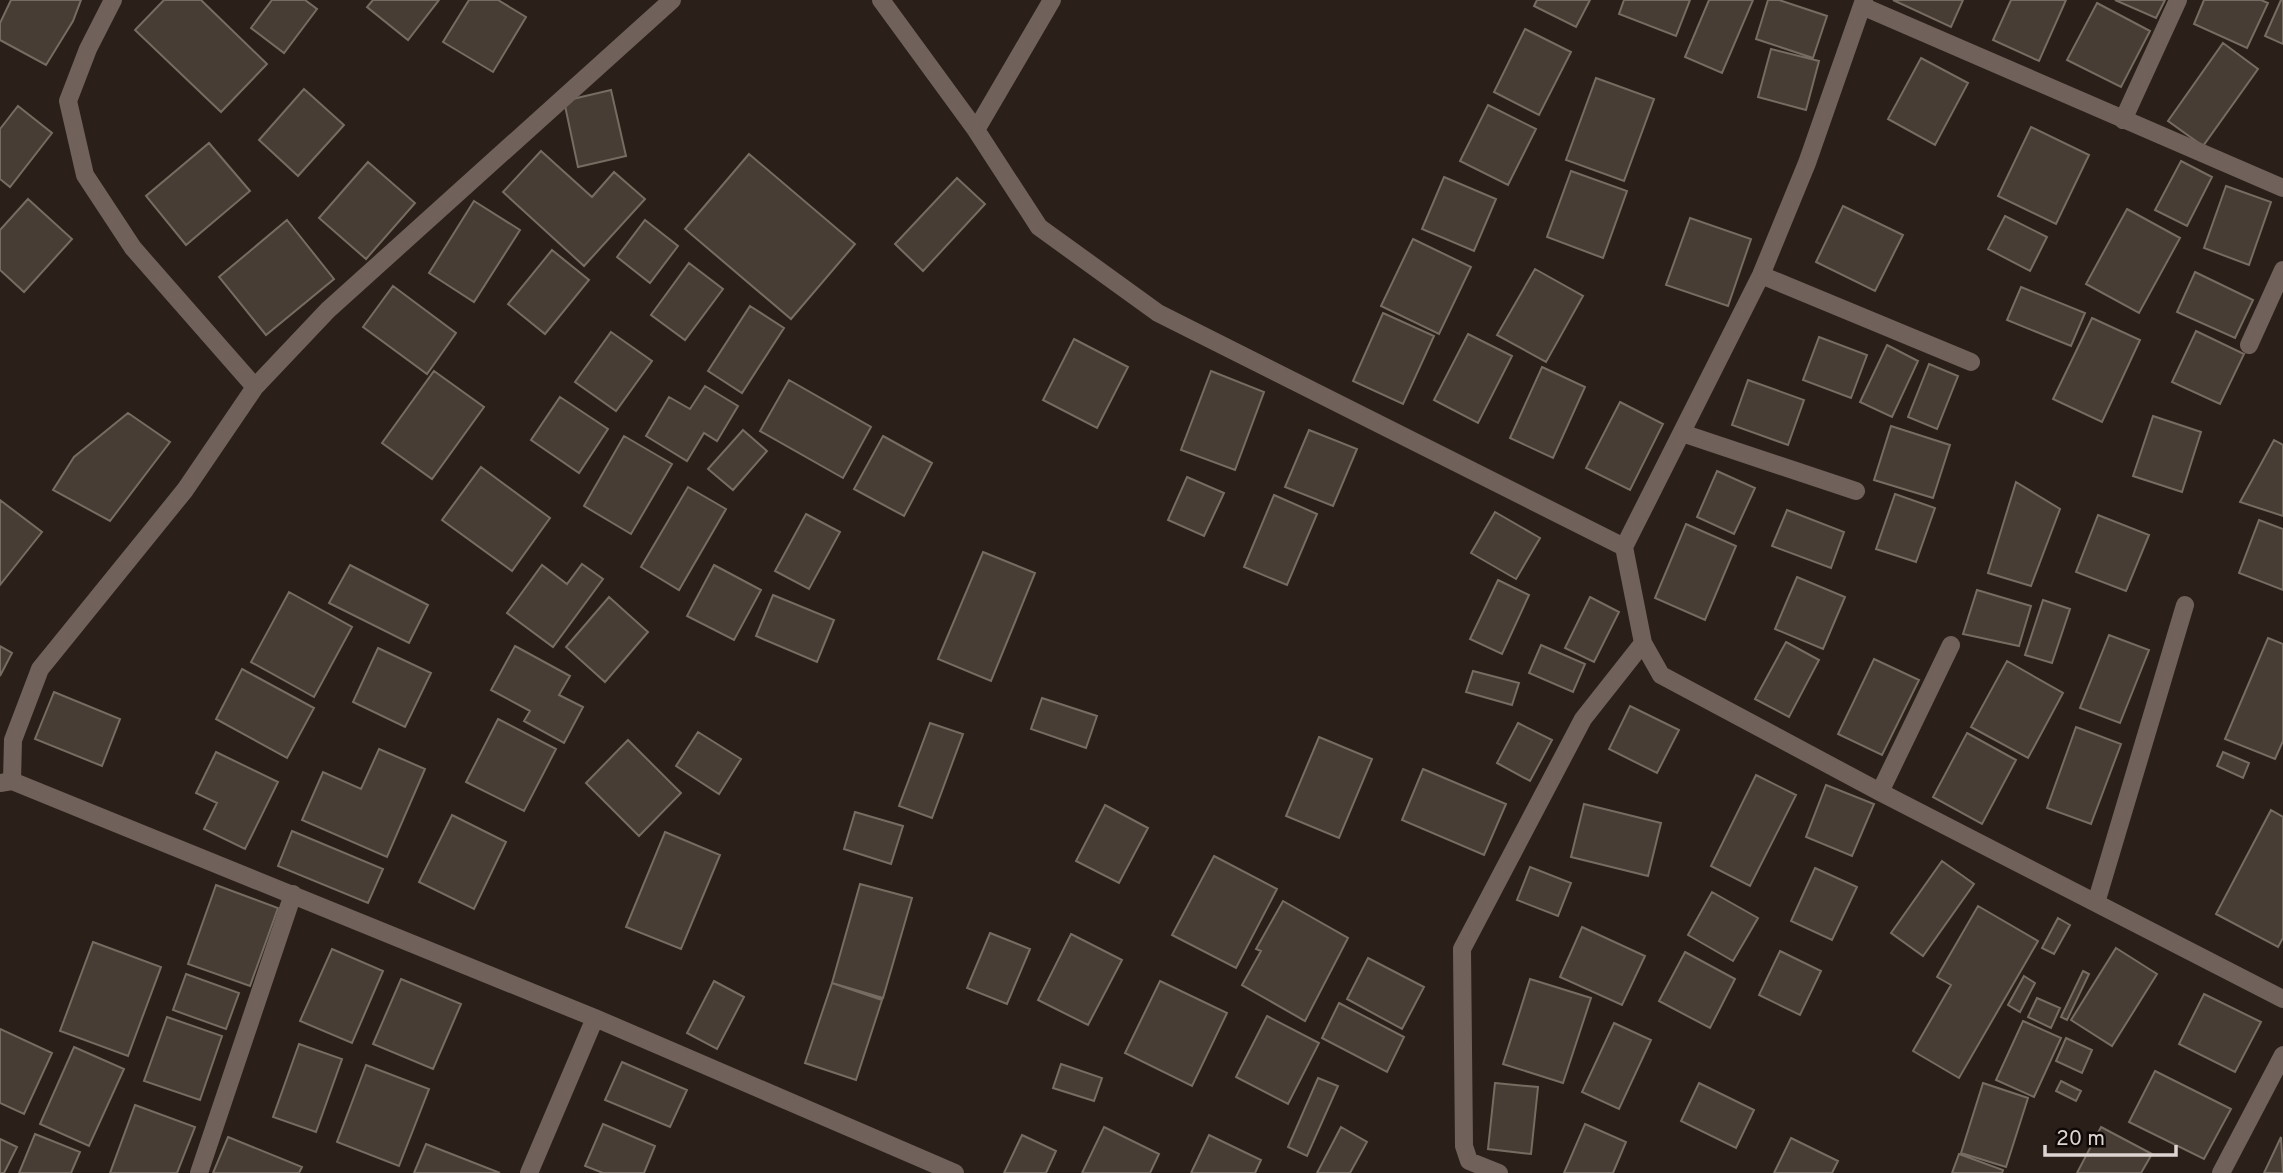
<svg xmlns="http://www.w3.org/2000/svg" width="2283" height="1173" viewBox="0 0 2283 1173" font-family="Overpass,sans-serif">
<rect width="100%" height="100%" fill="#2b1f1a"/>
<!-- building -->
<path fill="#473d34" stroke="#776c61" stroke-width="2" d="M11,0H81L73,21L46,65L0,40V23Z
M164,0H201L267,64L221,112L135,30Z
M272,0H305L317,9L284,53L251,28Z
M373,0H439L408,40L367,7Z
M469,0H498L526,17L493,72L443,42Z
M1537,0H1590L1576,27L1534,6Z
M1624,0H1690L1676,36L1619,14Z
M1709,0H1753L1722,73L1685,57Z
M1768,0H1779L1827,16L1813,58L1756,39Z
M1893,0H1963L1951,27Z
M2011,0H2066L2039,61L1993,40Z
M2115,0H2165L2156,18Z
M2204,0H2261L2268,3L2247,48L2194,24Z
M2281,0H2283V44L2265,36Z
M2097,3L2150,31L2121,87L2067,60Z
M1525,29L1571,52L1539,115L1494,92Z
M2223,43L2258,69L2203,146L2168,121Z
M1771,49L1819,61L1806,110L1758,97Z
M1921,58L1968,83L1935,145L1888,119Z
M1596,78L1654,99L1624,181L1566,160Z
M304,89L344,125L298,176L259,140Z
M611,90L626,156L578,167L564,101Z
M1488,105L1536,129L1508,185L1460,161Z
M18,106L52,133L10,187L0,179V129Z
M2031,127L2089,155L2056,224L1998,196Z
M209,143L250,191L186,245L146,196Z
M541,151L592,197L614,172L645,199L584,266L503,192Z
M749,154L855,244L791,319L685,229Z
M2181,161L2212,177L2187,226L2155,210Z
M368,162L415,203L366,259L319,218Z
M1571,171L1627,191L1603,258L1547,237Z
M1444,177L1496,199L1474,251L1422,229Z
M957,178L985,204L923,271L895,244Z
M2226,186L2271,202L2249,265L2204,248Z
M28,199L72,239L24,292L0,270V230Z
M474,201L520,230L474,302L429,273Z
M1843,206L1903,235L1875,291L1816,262Z
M2127,209L2180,238L2139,313L2086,284Z
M2005,216L2047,237L2030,271L1988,249Z
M1690,218L1751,239L1728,306L1666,285Z
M287,220L334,279L266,335L219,277Z
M645,220L678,246L650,283L617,257Z
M1413,239L1471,267L1439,334L1381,306Z
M552,250L589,280L545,334L508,304Z
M689,263L723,289L685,340L651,315Z
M1535,269L1583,296L1546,362L1497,335Z
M2195,272L2253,300L2235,338L2177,312Z
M393,286L456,333L427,374L363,327Z
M2021,287L2085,313L2071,346L2007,320Z
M750,306L784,328L742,393L708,371Z
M1383,313L1434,336L1403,404L1353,381Z
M2092,318L2140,340L2102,422L2053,399Z
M2196,331L2244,354L2220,404L2172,382Z
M611,332L652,361L616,411L575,382Z
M1468,334L1512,356L1478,423L1434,400Z
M1819,337L1867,355L1851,398L1803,380Z
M1074,339L1128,367L1097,428L1043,400Z
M1887,345L1918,361L1892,417L1860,402Z
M1929,364L1958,376L1937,429L1908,417Z
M1542,367L1585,387L1553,458L1510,438Z
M434,371L484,407L432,479L382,443Z
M1211,371L1264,392L1235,470L1181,450Z
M789,380L871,427L843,478L760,431Z
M1748,380L1804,400L1788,445L1732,425Z
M705,386L738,406L717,441L704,433L687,461L646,436L669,397L690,409Z
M560,397L608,429L579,473L531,440Z
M1620,402L1663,424L1630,490L1586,468Z
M128,413L170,442L110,521L53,490L74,457Z
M2153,416L2201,432L2182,492L2133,476Z
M1891,426L1950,445L1933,498L1874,480Z
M743,430L767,451L733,490L708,469Z
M1309,430L1357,449L1333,506L1285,487Z
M624,436L672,464L631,534L584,506Z
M883,436L932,463L904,516L854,489Z
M2274,440L2283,445V516L2240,502Z
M481,467L550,518L512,571L442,520Z
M1717,471L1755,488L1734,534L1697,517Z
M1187,477L1224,493L1204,536L1168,520Z
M2016,482L2060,509L2031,586L1988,573Z
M688,487L726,509L679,590L641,567Z
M1895,494L1935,508L1916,562L1876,549Z
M1274,495L1317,514L1287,585L1244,567Z
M0,500L42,532L0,585Z
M1787,510L1844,532L1831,568L1772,546Z
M1495,512L1540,538L1516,579L1471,553Z
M806,514L840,532L809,589L775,571Z
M2098,515L2149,535L2126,591L2076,572Z
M2259,520L2283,529V590L2239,573Z
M1686,524L1736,546L1705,620L1655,598Z
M983,552L1035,573L991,681L938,659Z
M582,564L603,579L553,647L507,613L542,565L567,584Z
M350,565L428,605L409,643L329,603Z
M714,565L761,590L734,640L687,616Z
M1797,577L1845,597L1823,649L1775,629Z
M1498,580L1529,595L1502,654L1470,639Z
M1977,590L2031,606L2019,646L1963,634Z
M289,592L352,627L314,697L251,662Z
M773,595L834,620L817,662L756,636Z
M609,597L648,632L605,682L566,647Z
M1590,597L1619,612L1594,662L1565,648Z
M2043,600L2070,609L2052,663L2025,655Z
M2109,635L2149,650L2120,723L2080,708Z
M2268,638L2283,644V741L2275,759L2225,739Z
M1786,642L1819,660L1789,717L1755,699Z
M1541,645L1585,664L1573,692L1529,673Z
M0,646L12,653L0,676Z
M515,646L570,676L559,695L583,707L564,743L524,721L530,711L491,690Z
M378,648L431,673L405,727L353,702Z
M1874,659L1919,680L1882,755L1838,734Z
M2007,661L2063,693L2028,758L1971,727Z
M242,669L314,708L287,758L216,719Z
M1473,671L1519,683L1512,705L1466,692Z
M54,692L120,719L102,766L35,739Z
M1042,698L1097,716L1086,748L1031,729Z
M1630,706L1679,730L1657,773L1609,749Z
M498,719L556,749L524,811L466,782Z
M930,723L963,734L932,818L899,806Z
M1518,723L1552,740L1530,781L1497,763Z
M2076,727L2121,744L2091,824L2047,808Z
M698,732L741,759L719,794L676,766Z
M1967,733L2016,760L1982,824L1933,797Z
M1319,737L1372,759L1339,838L1286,816Z
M628,740L681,793L639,836L586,783Z
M379,749L425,769L387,857L302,820L323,772L361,789Z
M216,752L278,782L245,849L204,829L217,803L196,793Z
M2223,752L2249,763L2243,778L2217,766Z
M1423,769L1506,804L1484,855L1402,820Z
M1756,775L1796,795L1750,886L1711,866Z
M1826,785L1874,804L1852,856L1806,837Z
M1584,804L1661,823L1648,876L1571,857Z
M1105,805L1148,828L1119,883L1076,861Z
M2271,810L2283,817V938L2278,947L2216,914Z
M855,812L903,826L891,864L844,849Z
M452,815L506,842L474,909L419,882Z
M292,831L383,869L368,903L278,866Z
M665,832L720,855L681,949L626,927Z
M1214,856L1277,889L1236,968L1172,935Z
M1942,861L1974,884L1923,956L1891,933Z
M1530,867L1571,883L1558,916L1517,900Z
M1815,868L1857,887L1832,940L1791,921Z
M860,884L912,898L883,998L832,983Z
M216,885L278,908L250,986L188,964Z
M1712,892L1758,918L1733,961L1688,935Z
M1283,901L1348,938L1305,1021L1242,985L1261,951L1256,949Z
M1978,906L2038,941L1959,1078L1913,1051L1951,985L1937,977Z
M2058,918L2070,925L2054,954L2042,948Z
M1582,927L1645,956L1622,1005L1560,977Z
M990,933L1030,949L1007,1004L967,988Z
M1071,934L1122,960L1088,1025L1038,1000Z
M93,942L161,967L128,1056L60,1031Z
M2116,948L2157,974L2112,1046L2071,1020Z
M332,949L383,971L352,1043L300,1021Z
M1780,951L1821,971L1800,1015L1759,995Z
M1685,952L1735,979L1710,1028L1659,1001Z
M1368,958L1424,987L1402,1029L1347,999Z
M2083,971L2089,974L2067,1020L2061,1017Z
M186,974L239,993L226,1029L173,1010Z
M2024,976L2035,983L2020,1012L2008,1005Z
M401,979L461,1004L433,1069L373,1044Z
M1530,979L1591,998L1563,1083L1503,1064Z
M714,981L744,997L717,1049L687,1033Z
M1160,981L1227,1013L1192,1086L1125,1053Z
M832,983L882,1000L856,1080L805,1063Z
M2204,994L2261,1022L2235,1072L2179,1044Z
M2037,998L2060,1008L2051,1028L2028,1017Z
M1339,1003L1404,1037L1387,1072L1322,1038Z
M1267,1016L1319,1043L1288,1104L1236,1077Z
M167,1017L222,1036L200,1100L144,1081Z
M2023,1021L2061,1038L2034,1097L1996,1080Z
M1614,1023L1651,1040L1619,1109L1582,1092Z
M0,1029L52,1053L24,1114L0,1103Z
M2066,1038L2092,1050L2082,1073L2056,1061Z
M299,1044L342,1059L316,1132L273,1117Z
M74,1047L124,1069L89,1146L40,1124Z
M622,1062L687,1090L670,1127L605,1100Z
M1061,1064L1102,1078L1094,1101L1053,1088Z
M366,1065L429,1089L399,1166L337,1142Z
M2155,1071L2231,1109L2204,1159L2129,1122Z
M1318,1078L1338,1086L1307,1156L1288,1147Z
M2061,1081L2081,1091L2076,1101L2056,1091Z
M1495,1083L1538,1087L1531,1154L1488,1149Z
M1699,1083L1754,1110L1736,1148L1681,1121Z
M1983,1083L2028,1098L2006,1167L1961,1153Z
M135,1105L195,1127L177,1173H110Z
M603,1124L655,1146L644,1173H603L585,1166Z
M1585,1124L1626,1142L1613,1173H1564Z
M1104,1127L1159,1154L1150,1173H1082Z
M1341,1127L1367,1142L1350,1173H1317Z
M2101,1127L2152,1154L2141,1173H2077Z
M35,1134L80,1152L71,1173H19Z
M1022,1135L1056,1151L1046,1173H1004Z
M1209,1135L1261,1160L1255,1173H1191Z
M228,1137L302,1167L299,1173H213Z
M2281,1137L2283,1173H2264Z
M1791,1138L1838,1161L1832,1173H1774Z
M0,1139L17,1147L4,1173H0Z
M426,1144L500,1173H414Z
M1959,1154L2003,1170L2002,1173H1952Z"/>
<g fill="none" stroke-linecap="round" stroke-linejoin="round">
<!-- street -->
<path stroke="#70615b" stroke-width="18" d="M113,0L88,49L68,101L85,175L133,248L255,387
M881,0L976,130L1039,227L1158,313L1624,547
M1864,0L1807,163L1761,275L1624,547L1643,643L1661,675L1880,792L2283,999
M1862,6L2283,188
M2123,120L2178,0
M976,130L1052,0
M1761,275L1971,362
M2249,345L2283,270
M1682,433L1856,491
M12,781L13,740L40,669L185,490L255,387L328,310L672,0
M0,783L12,781L595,1018L955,1173
M1880,792L1951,645
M2096,903L2185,605
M199,1173L293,894
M529,1173L595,1018
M1499,1173L1469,1161L1464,1146L1462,949L1583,719L1643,643
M2221,1173L2283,1055"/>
</g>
<!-- scale -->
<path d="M2045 1145v10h131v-10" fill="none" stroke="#ded5d2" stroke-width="3.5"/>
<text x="2056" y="1145" font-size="21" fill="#ded5d2" stroke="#0f0a08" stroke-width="5" paint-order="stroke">20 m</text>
</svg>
